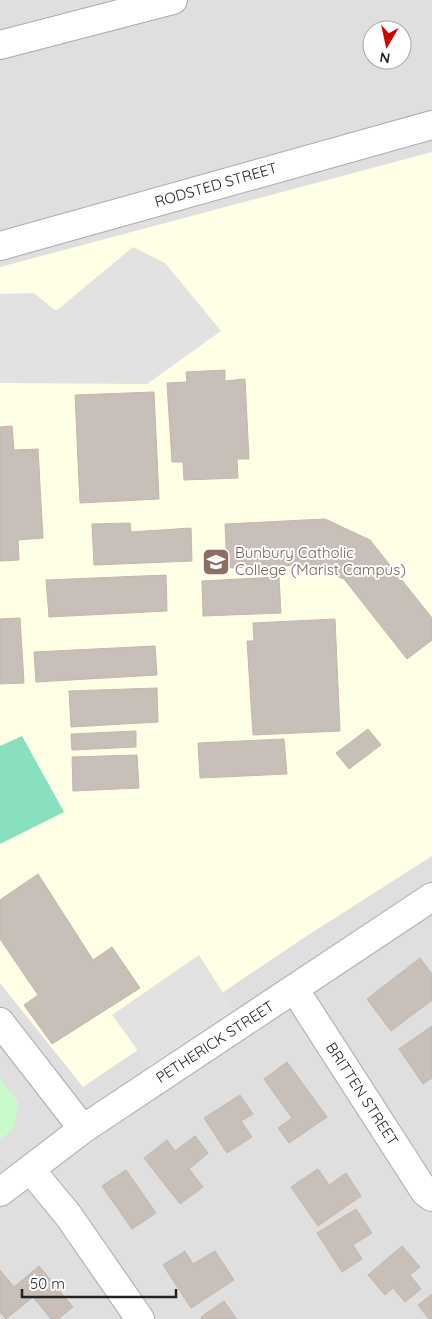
<svg xmlns="http://www.w3.org/2000/svg" width="432" height="1319" viewBox="0 0 432 1319" font-family="Quicksand,sans-serif">
<rect width="100%" height="100%" fill="#f2efe9"/>
<!-- residential -->
<path fill="#e0dfdf" fill-rule="evenodd" d="M0,0H432V1319H0ZM372,30H402V60H372Z"/>
<!-- education -->
<path fill="#ffffe5" d="M432,152V856L305,937L83,1087L0,983V267Z"/>
<!-- park -->
<path fill="#c8facc" d="M0,1078L18,1102L14,1128L0,1140Z"/>
<!-- pitch -->
<path fill="#88e0be" d="M22,736L64,812L0,844V746Z"/>
<!-- parking -->
<path fill="#e2e2e2" d="M133,247L165,263L221,331L147,384L0,383V294L34,293L56,311Z
M199,955L235,1012L150,1067L112,1015Z"/>
<!-- building -->
<path fill="#c7bfb8" stroke="#c4b6ab" d="M225,370V381L245,379L249,459H237L238,478L184,480L183,462H172L167,383L187,382L186,372Z
M154,392L159,499L80,503L75,395Z
M12,426L14,450L38,449L43,538L18,540L19,560L0,561V427Z
M325,519L370,540L432,618V640L407,659L344,579L310,565L227,568L225,524Z
M130,523L131,532L191,528L192,561L94,565L92,524Z
M166,575L167,611L49,617L46,580Z
M279,577L281,613L203,616L202,581Z
M20,618L24,683L0,684V619Z
M335,619L340,731L253,735L247,641H254L253,623Z
M155,646L157,675L36,682L34,652Z
M157,688L158,722L71,727L69,691Z
M368,729L381,745L349,769L336,753Z
M136,731V747L72,750L71,734Z
M284,739L287,774L200,778L198,743Z
M137,755L139,788L73,791L72,757Z
M38,874L93,960L112,947L140,988L52,1044L24,1005L38,995L0,939V900Z
M420,958L432,974V1000L391,1031L367,999Z
M432,1026V1078L423,1084L399,1049Z
M287,1062L327,1117L289,1143L278,1128L292,1118L264,1079Z
M240,1095L253,1114L241,1121L252,1137L227,1153L204,1118Z
M195,1136L208,1153L189,1169L203,1187L180,1204L144,1158L167,1140L175,1151Z
M318,1169L329,1185L346,1173L361,1196L318,1226L291,1187Z
M126,1170L156,1213L132,1229L102,1186Z
M356,1209L372,1233L353,1245L362,1259L342,1272L317,1233Z
M402,1246L420,1267L410,1275L421,1289L405,1302L393,1288L385,1295L368,1275Z
M185,1251L193,1264L215,1251L234,1280L191,1308L163,1265Z
M39,1266L73,1307L58,1319H51L33,1297L6,1319L0,1312V1270L14,1287Z
M432,1294V1319H429L418,1305Z
M224,1301L237,1319H202L201,1317Z"/>
<g fill="none" stroke-linecap="round" stroke-linejoin="round">
<!-- minor casing -->
<g stroke="#a9a9a9" stroke-width="30">
<path id="minor" d="M0,45L173,0
M0,246L432,125
M295,990L425,1192L432,1197
M0,1022L83,1129
M30,1169L68,1215L140,1319
M0,1192L83,1129L432,897"/>
</g>
<!-- minor -->
<use href="#minor" stroke="#fff" stroke-width="28"/>
</g>
<!-- icons -->
<defs>
<g id="school-square" transform="scale(1.4375)"><rect x="-9" y="-9" width="18" height="18" rx="4" fill="#8d6e63" stroke="#fff"/><path d="M0-5L7-2L0 1L-7-2ZM-4 1L0 2.5L4 1V4Q0 6-4 4Z" fill="#fff"/></g>
</defs>
<g fill-rule="evenodd">
<use href="#school-square" x="216" y="562"/>
</g>
<g text-anchor="middle" stroke-width="4" stroke-linejoin="round" paint-order="stroke">
<!-- street labels -->
<g font-size="15" fill="#222" stroke="#fff">
<text transform="translate(216 185) rotate(-16)" y="5">RODSTED STREET</text>
<text transform="translate(215 1042) rotate(-33)" y="5">PETHERICK STREET</text>
<text transform="translate(362 1094) rotate(57)" y="5">BRITTEN STREET</text>
</g>
<!-- education labels -->
<g font-size="15" fill="#785e54" stroke="#fff" text-anchor="start">
<text x="235" y="558">Bunbury Catholic<tspan x="235" dy="17">College (Marist Campus)</tspan></text>
</g>
</g>
<!-- north arrow -->
<g transform="translate(387 45) rotate(189)"><circle r="24" fill="#ffffff" stroke="#a7a7a7"/>
<path d="M0-4L9 19L0 12L-9 19Z" fill="#d40000"/>
<text y="-8" font-size="14" font-weight="bold" text-anchor="middle" fill="#222222">N</text>
</g>
<!-- scale -->
<path d="M22 1289v8h154v-8" fill="none" stroke="#222222" stroke-width="2.5"/>
<text x="30" y="1289" font-size="15" fill="#222222" stroke="#ffffff" stroke-width="4" paint-order="stroke">50 m</text>
</svg>
